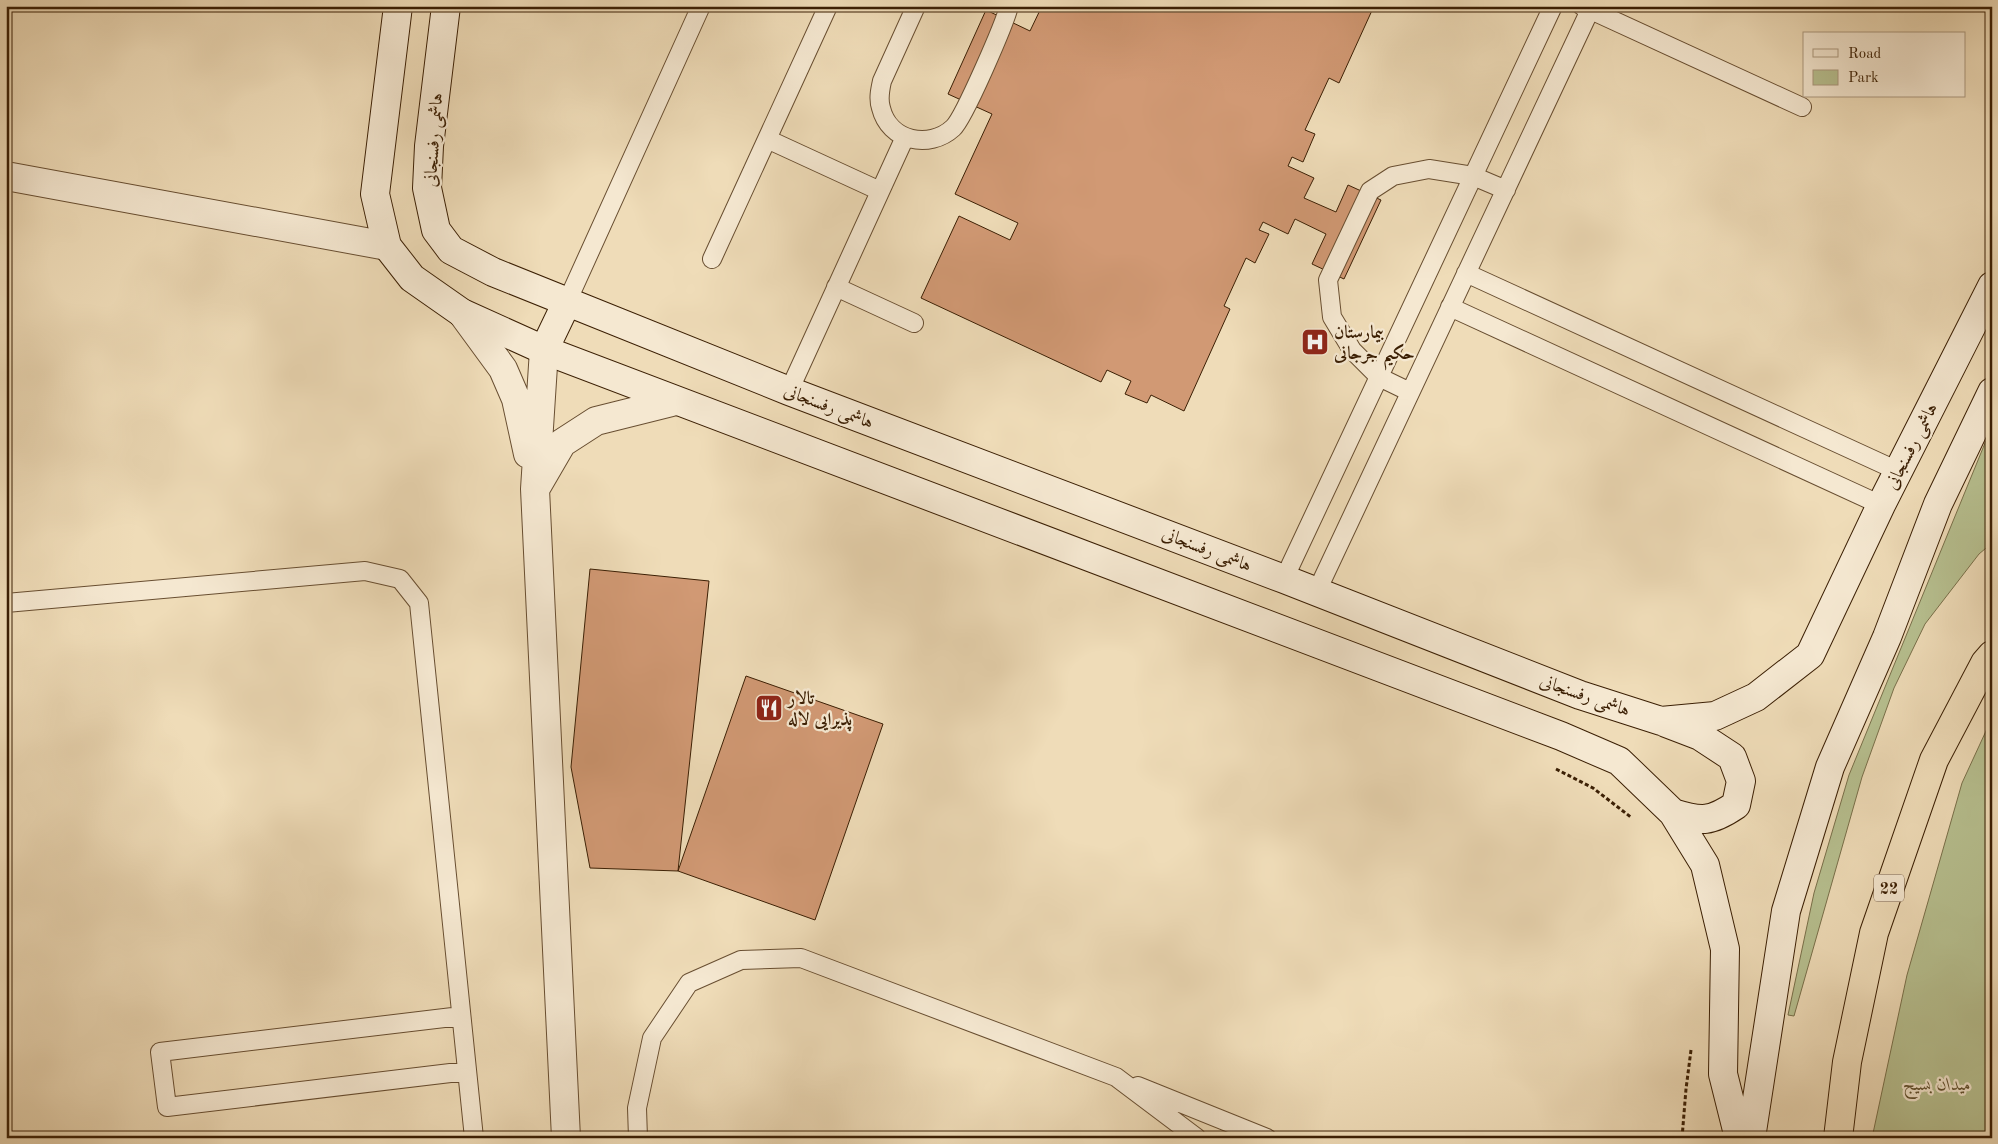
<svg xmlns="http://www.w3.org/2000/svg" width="1998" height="1144" viewBox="0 0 1998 1144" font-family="'Old Standard TT',Amiri,serif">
<rect width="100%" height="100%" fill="#efdcb8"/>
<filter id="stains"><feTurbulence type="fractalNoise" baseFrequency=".004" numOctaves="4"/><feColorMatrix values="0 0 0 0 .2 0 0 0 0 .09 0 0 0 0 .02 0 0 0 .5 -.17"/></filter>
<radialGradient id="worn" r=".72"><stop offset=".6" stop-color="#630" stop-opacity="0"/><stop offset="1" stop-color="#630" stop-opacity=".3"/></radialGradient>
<!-- green -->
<path fill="#b7c090" stroke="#79704a" d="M1992,426V543L1979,554L1925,624L1894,688L1862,777L1794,1016L1788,1015L1814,893L1849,775Z
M1992,718V1138H1872L1907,975L1962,783Z"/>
<!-- building -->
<path fill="#d19974" stroke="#3b1f04" d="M1042,6H1374L1339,83L1329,78L1305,130L1315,134L1303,162L1292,157L1288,166L1314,178L1304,198L1336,212L1348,185L1381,200L1344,279L1312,264L1326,234L1295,219L1288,234L1263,222L1259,230L1269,234L1255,263L1246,258L1224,306L1230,309L1184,411L1151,395L1147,403L1125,394L1131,381L1107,370L1101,382L921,298L959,216L1010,240L1018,223L955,194L992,114L948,94L986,10L1030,31Z
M590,569L709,581L678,871L590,868L571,767Z
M746,676L883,724L815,920L678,871Z"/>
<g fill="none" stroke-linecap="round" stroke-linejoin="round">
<!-- lane casing -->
<g stroke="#684e31" stroke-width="20">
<path id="lane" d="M916,6L882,81C880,90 878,99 881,108C889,141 929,150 953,128C964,118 1005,23 1009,6
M1582,6L1802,107
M767,139L880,191
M712,259L828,6
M1466,273L1898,471
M836,287L914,323
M567,302L701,6
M1450,307L1881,505
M789,391L905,137
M1410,392L1379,377L1352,350L1332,317L1328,280L1370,191L1393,176L1429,169L1473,176L1506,190
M1284,579L1553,6
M1317,591L1590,10
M6,603L365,571L400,579L419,603L474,1138
M461,1016L160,1052L167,1107L467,1071
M1138,1086L1267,1138
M638,1138L637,1108L652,1038L689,983L741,960L801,958L1116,1077L1197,1138"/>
</g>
<!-- street casing -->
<g stroke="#684e31" stroke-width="30">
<path id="street" d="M6,176L387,246
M462,313L503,369L516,399L528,454
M544,350L535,489L566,1138
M537,486L562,443L596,421L676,401"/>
</g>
<!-- secondary casing -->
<g stroke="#3b1f04" stroke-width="30">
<path id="secondary" d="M398,6L375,194L387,246L412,278L462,313L544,350L1561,736L1619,761L1673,813L1705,865L1725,949L1723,1074L1739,1138
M446,6L429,146L427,188L436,230L451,250L493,272L789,391L1284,579L1580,695L1661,721L1715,716L1756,697L1810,655L1881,505L1992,286
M544,350L567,302
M1666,723L1700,736L1732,757L1741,781L1736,805C1711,822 1702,822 1673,813
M1751,1138L1786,911L1830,767L1887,637L1938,504L1992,392"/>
</g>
<!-- highway casing -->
<g stroke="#3b1f04" stroke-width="30">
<path id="highway" d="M1838,1138L1847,1062L1874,933L1934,760L1985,663L1992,655"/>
</g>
<!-- path -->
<path stroke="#3b1f04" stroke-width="3" stroke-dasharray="4 2.5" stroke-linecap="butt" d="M1556,769L1593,788L1632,818
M1682,1138L1686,1089L1691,1050"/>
<!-- lane -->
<use href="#lane" stroke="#f5e8d1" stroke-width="18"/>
<!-- street -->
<use href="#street" stroke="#f5e8d1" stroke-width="28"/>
<!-- secondary -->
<use href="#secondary" stroke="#f5e8d1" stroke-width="28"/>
<!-- highway -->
<use href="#highway" stroke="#efdcb8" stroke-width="28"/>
</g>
<!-- icons -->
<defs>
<g id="hospital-square" transform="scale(1.4375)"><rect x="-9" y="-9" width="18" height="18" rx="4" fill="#8f2418" stroke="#f5e8d1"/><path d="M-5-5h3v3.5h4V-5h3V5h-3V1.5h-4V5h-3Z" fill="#fff"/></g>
<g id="restaurant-square" transform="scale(1.4375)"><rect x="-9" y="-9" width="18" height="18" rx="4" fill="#8f2418" stroke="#f5e8d1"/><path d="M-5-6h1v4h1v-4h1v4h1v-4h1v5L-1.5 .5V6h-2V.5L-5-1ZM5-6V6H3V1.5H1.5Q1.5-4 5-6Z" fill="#fff"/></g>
</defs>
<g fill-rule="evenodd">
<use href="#hospital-square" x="1315" y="342"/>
<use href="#restaurant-square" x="769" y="708"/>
</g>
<g text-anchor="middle" stroke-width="4.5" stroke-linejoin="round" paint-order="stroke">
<!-- shield labels -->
<rect fill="#f5e8d1" stroke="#735b42" stroke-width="1" x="1874" y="874.5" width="30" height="27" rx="4"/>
<g font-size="16" font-weight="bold" fill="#3b1f04">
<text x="1889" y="894">22</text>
</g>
<!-- street labels -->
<g font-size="18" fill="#3b1f04" stroke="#f5e8d1">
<text transform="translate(433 140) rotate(-86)" y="6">هاشمی رفسنجانی</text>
<text transform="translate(829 406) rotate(21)" y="6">هاشمی رفسنجانی</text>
<text transform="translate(1911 446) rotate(-63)" y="6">هاشمی رفسنجانی</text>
<text transform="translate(1207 549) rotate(21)" y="6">هاشمی رفسنجانی</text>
<text transform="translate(1585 695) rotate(19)" y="6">هاشمی رفسنجانی</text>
</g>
<!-- poi labels -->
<g font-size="18" font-weight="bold" fill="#3b1f04" stroke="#f5e8d1" text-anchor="start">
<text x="1334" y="338">بیمارستان<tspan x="1334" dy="21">حکیم جرجانی</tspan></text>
<text x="788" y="704">تالار<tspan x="788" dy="21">پذیرایی لاله</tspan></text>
</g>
<!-- park labels -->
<g font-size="18" font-style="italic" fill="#604f2e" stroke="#f5e8d1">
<text x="1937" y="1090">میدان بسیج</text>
</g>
</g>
<!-- margin -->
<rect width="1998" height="1144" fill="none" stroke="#efdcb8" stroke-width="25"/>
<rect x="8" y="8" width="1983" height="1129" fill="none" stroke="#3b1f04" stroke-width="2.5"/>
<rect x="12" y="12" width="1973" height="1119" fill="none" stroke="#3b1f04"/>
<!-- legend -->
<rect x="1803" y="32" width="162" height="65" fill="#f5e8d1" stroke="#ab987f"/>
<rect x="1813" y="49" width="25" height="8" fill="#f5e8d1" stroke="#ab987f"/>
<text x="1848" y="58" font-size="15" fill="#3b1f04">Road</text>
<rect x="1813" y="70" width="25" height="15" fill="#b7c090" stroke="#ab987f"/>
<text x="1848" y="82" font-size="15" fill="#3b1f04">Park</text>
<rect width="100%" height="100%" filter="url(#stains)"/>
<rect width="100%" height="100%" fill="url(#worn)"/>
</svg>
